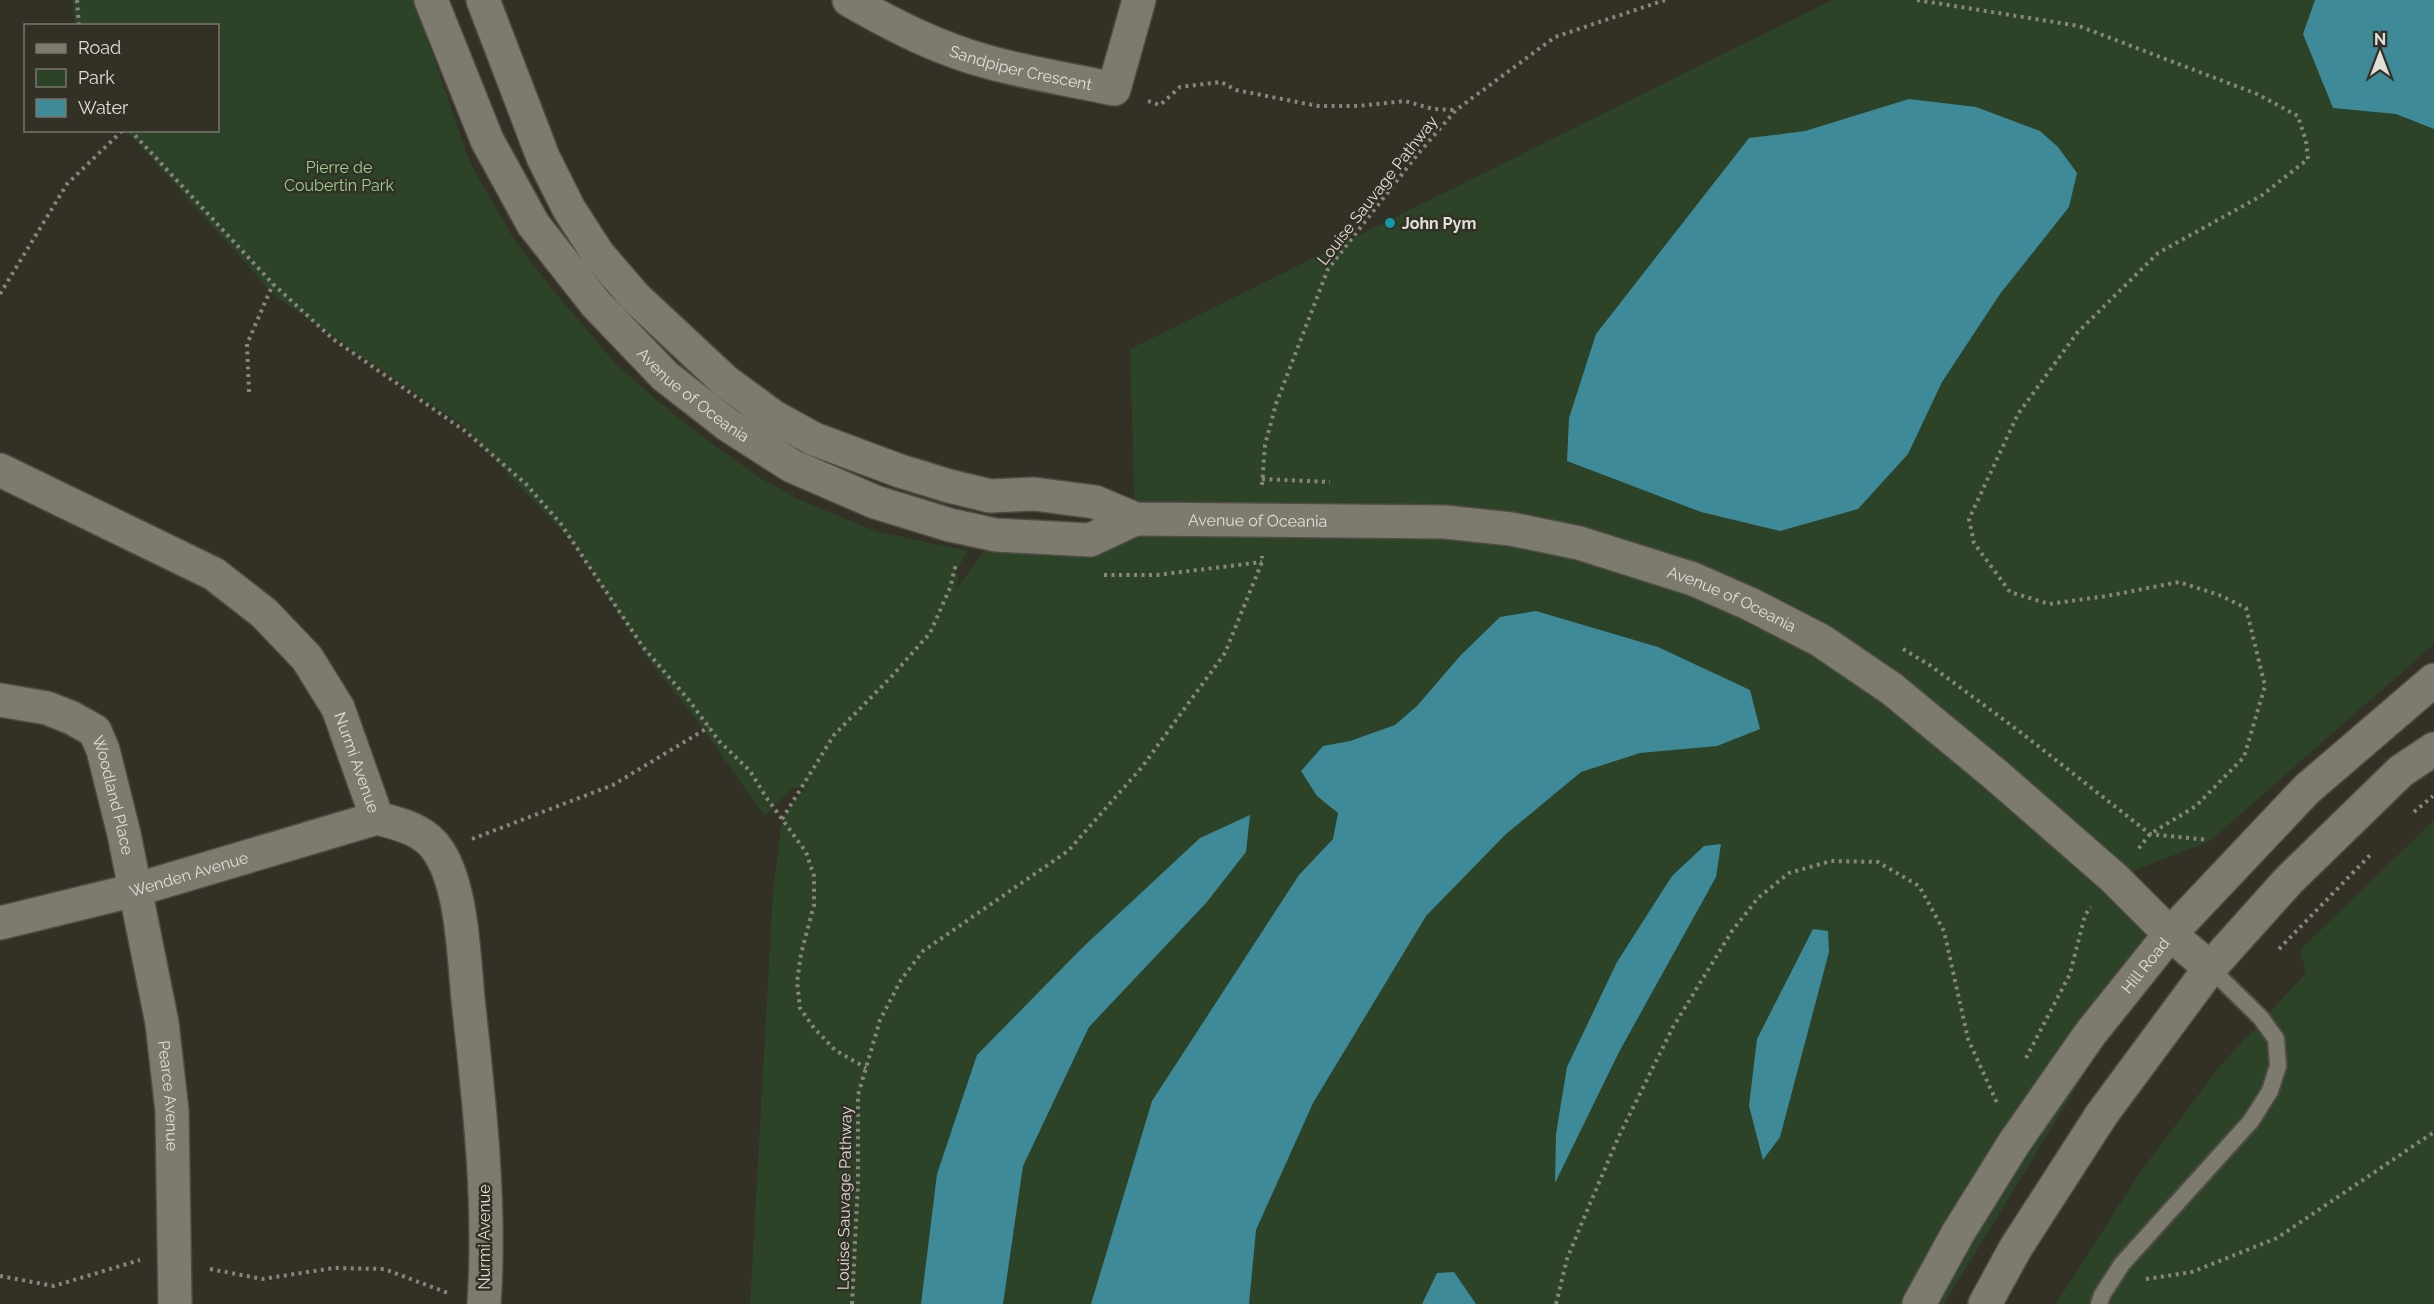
<svg xmlns="http://www.w3.org/2000/svg" width="2434" height="1304" viewBox="0 0 2434 1304" font-family="Raleway,sans-serif">
<rect width="100%" height="100%" fill="#333126"/>
<!-- green -->
<path fill="#2c4327" d="M72,0H414L470,163L515,241L558,296L615,363L660,403L714,445L762,479L798,499L875,531L968,551L955,572L959,577L954,592L996,535L1135,519L1130,349L1832,0H2434V644L2210,841L2115,878L2170,934L1944,1304H750L773,891L782,819L813,778L804,788L793,787L765,816L696,719L648,659L571,541L463,426L275,296L127,131L218,130V26L75,25Z
M2434,820V1304H2056L2139,1174L2220,1066L2306,973L2300,950Z"/>
<!-- water -->
<path fill="#3e8a99" d="M2315,0H2434V129L2396,114L2333,108L2303,34Z
M1909,99L1976,107L2040,131L2058,147L2077,173L2069,207L2000,294L1942,382L1908,454L1858,509L1780,531L1701,512L1567,461L1569,418L1596,334L1749,138L1805,131Z
M1536,611L1658,647L1750,690L1760,729L1717,746L1640,753L1581,772L1505,835L1426,916L1313,1103L1256,1230L1249,1304H1091L1152,1101L1299,875L1333,839L1338,813L1317,796L1301,771L1323,746L1350,741L1395,725L1417,706L1460,656L1500,617Z
M1250,815L1246,852L1206,903L1089,1027L1023,1166L1003,1304H921L937,1174L977,1055L1083,947L1200,838Z
M1721,844L1716,877L1619,1052L1555,1183L1556,1134L1567,1067L1617,962L1672,876L1704,846Z
M1813,929L1828,931L1829,952L1780,1137L1763,1160L1749,1106L1757,1039Z
M1454,1272L1476,1304H1422L1437,1273Z"/>
<g fill="none" stroke-linecap="round" stroke-linejoin="round">
<!-- service casing -->
<g stroke="#4e4c43" stroke-width="20">
<path id="service" d="M2099,1304L2102,1295L2122,1264L2251,1121L2270,1091L2278,1066L2276,1039L2261,1018L2210,968"/>
</g>
<!-- minor casing -->
<g stroke="#4e4c43" stroke-width="36">
<g id="minor">
<path id="s1" d="M849,0C894,26 941,50 992,63C1032,74 1073,80 1114,89L1139,0"/>
<path id="s2" d="M0,470L214,574L264,613L307,658L338,708L377,818C400,824 426,830 439,852C462,887 464,957 468,999C479,1100 491,1202 484,1304"/>
<path id="s3" d="M0,700L47,708L72,718L95,731L103,750L124,834L162,1023L172,1111L175,1304"/>
<path id="s4" d="M0,923L135,890L377,818"/>
</g>
</g>
<!-- tertiary casing -->
<g stroke="#4e4c43" stroke-width="36">
<g id="tertiary">
<path id="s5" d="M431,0L487,140L533,224L596,304L665,376L728,425L792,466L875,502L950,525L996,535L1090,540L1135,519"/>
<path id="s6" d="M483,0L543,157L569,209L598,254L635,297L725,381L774,417L814,439L900,471L949,486L990,496L1034,494L1095,502L1135,519L1445,522L1511,529L1579,543L1693,579L1750,604L1820,640L1892,689L1996,775L2114,878L2170,934L2210,968"/>
</g>
</g>
<!-- secondary casing -->
<g stroke="#4e4c43" stroke-width="36">
<g id="secondary">
<path id="s7" d="M1919,1304L1958,1233L2014,1143L2090,1034L2170,934L2307,789L2434,680"/>
<path d="M1985,1304L2015,1249L2102,1114L2210,968L2289,880L2401,771L2434,749"/>
</g>
</g>
<!-- path -->
<path stroke="#87857c" stroke-width="4" stroke-dasharray="3 4.5" stroke-linecap="butt" d="M77,0L79,26
M1917,0L2079,26L2257,94L2298,116L2306,141L2308,159L2261,196L2158,253L2077,333L2018,414L1969,519L1974,543L2010,592L2049,604L2107,596L2179,582L2219,595L2246,608L2265,686L2244,757L2196,806L2150,834L2136,852
M1148,101L1160,105L1180,87L1221,82L1236,90L1318,106H1358L1405,101L1433,109L1455,110
M130,130L273,284L333,339L465,431L526,484L561,524L643,647L688,699L719,741L750,771L766,797L806,852L814,876V905L801,954L797,982L800,1008L814,1028L835,1050L866,1068
M0,294L67,184L123,130
M249,392L247,344L273,284
M1262,479L1330,482
M1262,485L1265,445L1276,404L1328,269L1417,155L1456,110L1555,37L1665,0
M1104,575H1157L1262,562
M1903,649L1931,666L2019,731L2150,834L2208,840
M2414,812L2433,796
M782,819L834,735L892,676L930,633L950,588L956,564
M472,839L613,785L709,727
M2279,949L2372,853
M2026,1058L2070,974L2085,915L2091,907
M210,1269L262,1279L334,1268L384,1269L448,1293
M0,1276L54,1286L140,1260
M2146,1279L2192,1272L2277,1238L2434,1132
M852,1304L858,1183V1095L880,1020L901,980L923,951L1068,851L1142,767L1225,653L1262,562V556
M1556,1304L1567,1259L1586,1213L1619,1136L1673,1027L1732,931L1758,898L1789,873L1831,861L1878,862L1919,886L1944,931L1968,1039L1998,1105"/>
<!-- service -->
<use href="#service" stroke="#7d7a6e" stroke-width="16"/>
<!-- minor -->
<use href="#minor" stroke="#7d7a6e" stroke-width="33"/>
<!-- tertiary -->
<use href="#tertiary" stroke="#7d7a6e" stroke-width="33"/>
<!-- secondary -->
<use href="#secondary" stroke="#7d7a6e" stroke-width="33"/>
</g>
<!-- markers -->
<circle fill="#0f9aa8" stroke="#333126" stroke-width="2" cx="1390" cy="223" r="6"/>
<g text-anchor="middle" stroke-width="5" stroke-linejoin="round" paint-order="stroke">
<!-- street labels -->
<g font-size="16" fill="#e0dfd8" stroke="#333126">
<text dy="6" stroke="none"><textPath href="#s1" startOffset="186">Sandpiper Crescent</textPath></text>
<text transform="translate(1377 190) rotate(-52)" y="6">Louise Sauvage Pathway</text>
<text dy="6" stroke="none"><textPath href="#s5" startOffset="482">Avenue of Oceania</textPath></text>
<text dy="6" stroke="none"><textPath href="#s6" startOffset="1023">Avenue of Oceania</textPath></text>
<text dy="6" stroke="none"><textPath href="#s6" startOffset="1509">Avenue of Oceania</textPath></text>
<text dy="6" stroke="none"><textPath href="#s2" startOffset="480">Nurmi Avenue</textPath></text>
<text dy="6" stroke="none"><textPath href="#s3" startOffset="168">Woodland Place</textPath></text>
<text dy="6" stroke="none"><textPath href="#s4" startOffset="195">Wenden Avenue</textPath></text>
<text dy="6" stroke="none"><textPath href="#s7" startOffset="408">Hill Road</textPath></text>
<text dy="6" stroke="none"><textPath href="#s3" startOffset="474">Pearce Avenue</textPath></text>
<text transform="translate(844 1198) rotate(-89)" y="6">Louise Sauvage Pathway</text>
<text transform="translate(484 1237) rotate(-90)" y="6">Nurmi Avenue</text>
</g>
<!-- park labels -->
<g font-size="16" fill="#99d08d" stroke="#333126">
<text x="339" y="173">Pierre de<tspan x="339" dy="18">Coubertin Park</tspan></text>
</g>
<!-- poi labels -->
<g font-size="16" font-weight="bold" fill="#e0dfd8" stroke="#333126" text-anchor="start">
<text x="1402" y="229">John Pym</text>
</g>
</g>
<!-- legend -->
<rect x="24" y="24" width="195" height="108" fill="#333126" stroke="#78776d" stroke-width="1.5"/>
<rect x="36" y="44" width="30" height="9" fill="#7d7a6e" stroke="#78776d" stroke-width="1.5"/>
<text x="78" y="54" font-size="18" fill="#e0dfd8">Road</text>
<rect x="36" y="69" width="30" height="18" fill="#2c4327" stroke="#78776d" stroke-width="1.5"/>
<text x="78" y="84" font-size="18" fill="#e0dfd8">Park</text>
<rect x="36" y="99" width="30" height="18" fill="#3e8a99" stroke="#78776d" stroke-width="1.5"/>
<text x="78" y="114" font-size="18" fill="#e0dfd8">Water</text>
<!-- north arrow -->
<g transform="translate(2380 54)" stroke="#333126" stroke-width="4.5" paint-order="stroke">
<path d="M0-4.5L10 22L0 15L-10 22Z" fill="#e0dfd8"/>
<text y="-9" font-size="16" font-weight="bold" text-anchor="middle" fill="#e0dfd8">N</text>
</g>
</svg>
